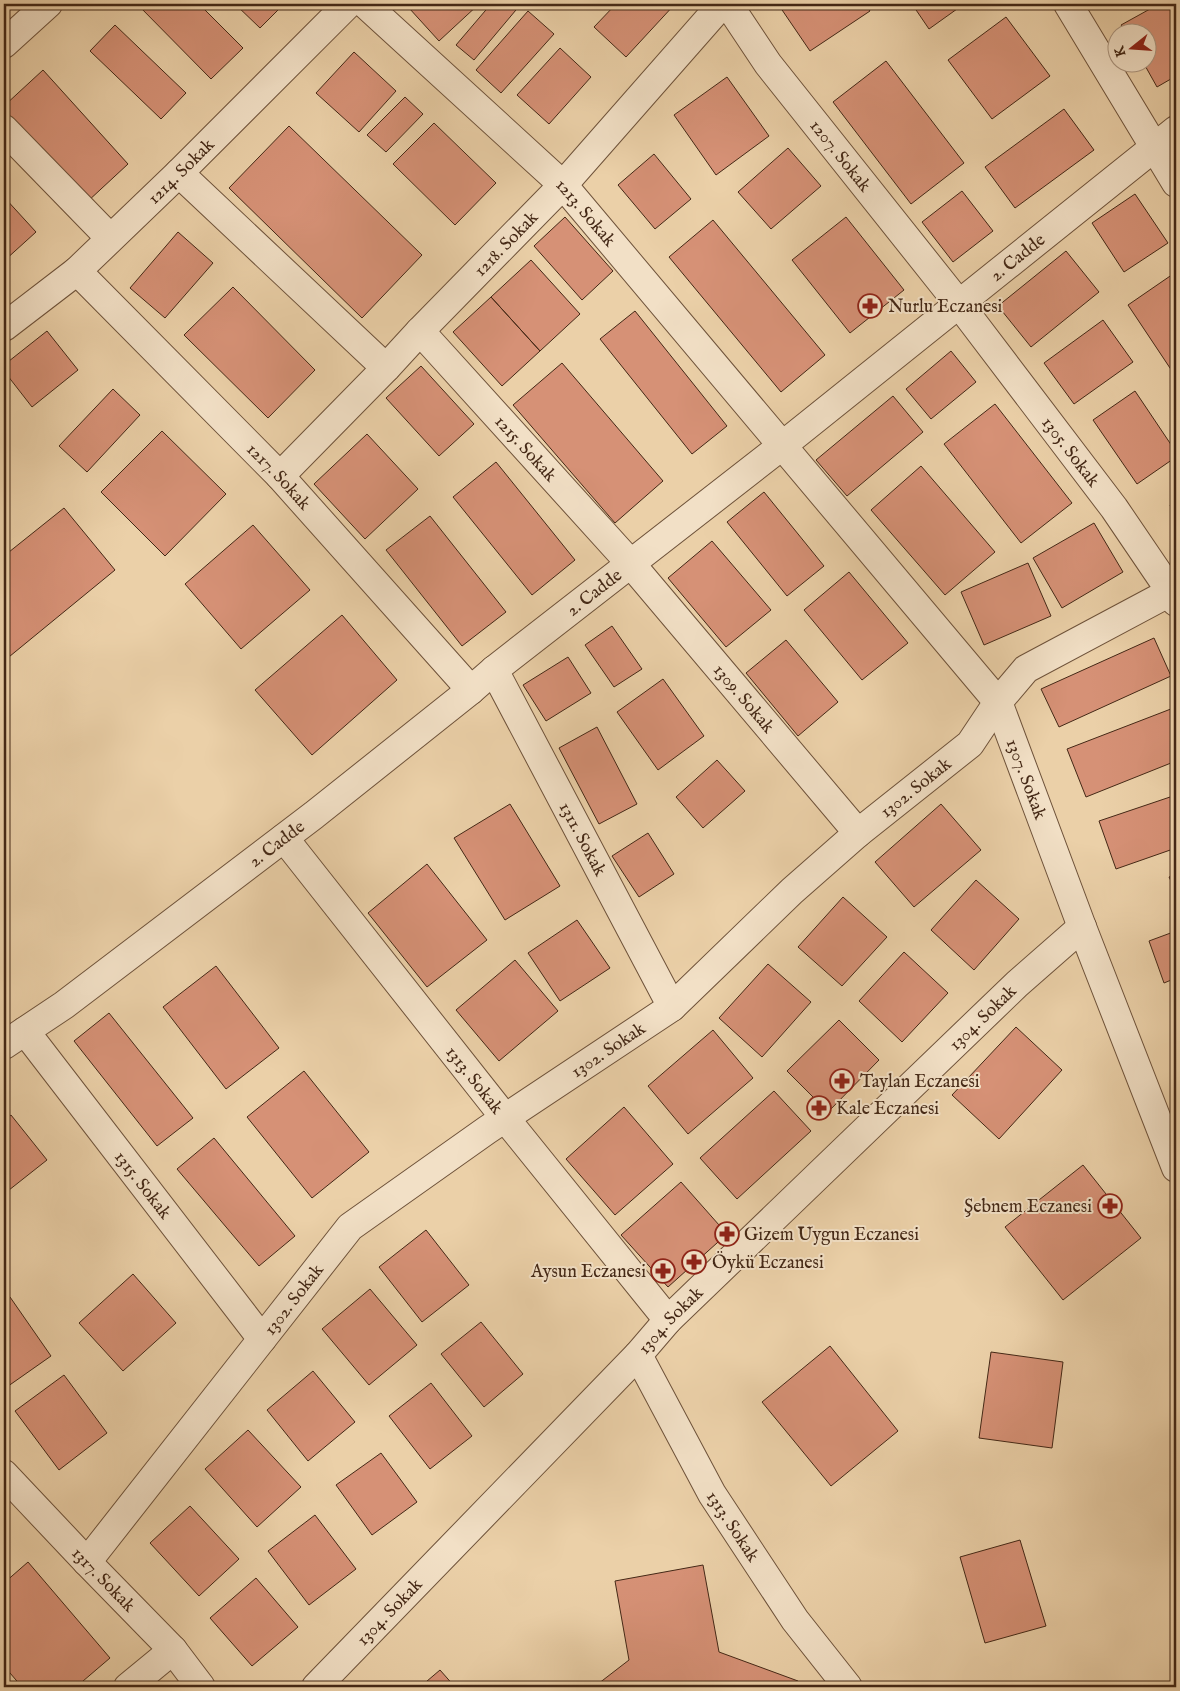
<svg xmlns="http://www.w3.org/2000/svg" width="1180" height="1691" viewBox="0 0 1180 1691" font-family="'IM FELL English',serif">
<rect width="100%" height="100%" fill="#ebd0a8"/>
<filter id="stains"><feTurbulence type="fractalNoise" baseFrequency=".004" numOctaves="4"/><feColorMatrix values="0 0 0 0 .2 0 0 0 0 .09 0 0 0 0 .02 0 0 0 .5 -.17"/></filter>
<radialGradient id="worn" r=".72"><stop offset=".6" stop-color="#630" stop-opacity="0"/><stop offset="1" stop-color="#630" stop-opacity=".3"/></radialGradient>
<!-- building -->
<path fill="#d69176" stroke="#442816" d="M137,4H199L243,48L211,79Z
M235,4H284L260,28Z
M414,4H479L439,41L409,8Z
M491,4H521L474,60L456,45Z
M576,4H588L582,10Z
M616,4H675L626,57L594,27Z
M778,4H865L870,11L810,51Z
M912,4H964L929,29Z
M1159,4H1176V76L1157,87L1143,62H1148V32H1126L1121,25Z
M528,11L554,34L501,93L476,70Z
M1006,17L1050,76L992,119L948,60Z
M115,25L186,93L161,119L90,51Z
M560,48L591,77L549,124L517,95Z
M354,52L396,91L359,132L316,93Z
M886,61L964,163L911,204L833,102Z
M43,70L128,164L87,202L4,111V106Z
M727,77L769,136L716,175L674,115Z
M405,97L423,114L386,152L367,135Z
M1064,109L1094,150L1015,208L985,167Z
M434,123L496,183L455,225L393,164Z
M289,126L422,255L362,318L229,188Z
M788,148L821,186L771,229L738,192Z
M654,154L691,199L655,229L618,185Z
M962,191L993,231L953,262L922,222Z
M1135,194L1168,243L1124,272L1092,223Z
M4,197L36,232L4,261Z
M565,217L613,271L582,300L534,246Z
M846,217L904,290L850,333L792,260Z
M713,220L825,355L781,392L669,257Z
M178,232L213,263L165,318L130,288Z
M1066,251L1099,292L1031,347L998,306Z
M531,260L580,314L540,351L491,297Z
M1176,272V377L1128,305Z
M233,287L315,370L268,418L184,335Z
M491,297L540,351L502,386L453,332Z
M635,311L727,426L692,454L600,339Z
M1103,320L1133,362L1074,404L1044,363Z
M47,331L78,370L32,407L4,371V365Z
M951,351L976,382L931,419L906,389Z
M562,363L663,481L615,523L513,405Z
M421,366L474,424L439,456L386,398Z
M113,389L140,415L87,472L59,446Z
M1135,391L1176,452V457L1137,484L1093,420Z
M893,396L923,432L847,496L816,460Z
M995,404L1072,503L1021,543L944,444Z
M162,431L226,494L165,556L101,492Z
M367,434L418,489L365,539L314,484Z
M496,462L575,560L532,595L453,497Z
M921,466L995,552L945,595L871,510Z
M764,492L824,566L787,596L727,522Z
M1176,502V516L1170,505Z
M64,508L115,570L4,661V556Z
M430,516L506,612L462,646L386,550Z
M1094,523L1123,572L1062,608L1033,558Z
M253,525L310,590L241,649L185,584Z
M712,541L771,610L726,647L668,578Z
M1028,563L1051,616L984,645L961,592Z
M849,572L908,643L862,680L804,610Z
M342,615L397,680L312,755L255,690Z
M612,626L642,669L614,687L585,645Z
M1154,638L1171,676L1059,727L1041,689Z
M786,640L838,702L798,736L746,673Z
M568,657L591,693L546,721L523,685Z
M663,679L704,736L658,770L617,712Z
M1176,707V761L1086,797L1067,749Z
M597,727L637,804L599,824L559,748Z
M717,760L745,791L703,828L676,797Z
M1176,795V848L1116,869L1099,821Z
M510,804L560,886L505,920L454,838Z
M941,804L981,850L914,907L875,862Z
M648,833L674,874L639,897L612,856Z
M427,864L487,940L427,987L368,913Z
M1176,874V891L1169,877Z
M976,880L1019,919L974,970L931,930Z
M843,897L887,937L842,986L798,947Z
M577,920L610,968L560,1001L528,953Z
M1176,931V978L1164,983L1149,941Z
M904,952L948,993L902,1042L859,1001Z
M515,960L558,1011L499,1061L456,1010Z
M768,964L811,1002L762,1057L719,1018Z
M216,966L279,1048L226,1089L163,1007Z
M109,1013L193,1118L157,1146L74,1041Z
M839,1020L879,1060L828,1112L787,1071Z
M1016,1027L1062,1070L999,1139L952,1095Z
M713,1030L753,1078L688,1134L648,1086Z
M304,1071L369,1152L312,1198L247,1117Z
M774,1091L811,1131L737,1199L700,1158Z
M624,1107L673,1164L615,1215L566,1159Z
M11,1115L47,1160L4,1194V1121Z
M214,1138L295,1236L259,1266L177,1169Z
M1083,1165L1141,1238L1063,1300L1005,1227Z
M681,1182L727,1234L668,1287L621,1235Z
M426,1230L469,1285L422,1322L379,1267Z
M133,1274L176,1323L123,1371L79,1323Z
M370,1289L417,1345L369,1385L322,1329Z
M10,1297L51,1356L4,1389V1301Z
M481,1322L523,1374L484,1407L441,1354Z
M830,1346L898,1431L831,1486L762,1402Z
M991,1352L1063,1362L1052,1448L979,1438Z
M313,1371L355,1422L308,1461L267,1410Z
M64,1375L107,1433L59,1470L15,1411Z
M431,1383L472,1436L430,1469L389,1416Z
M248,1430L301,1487L257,1527L205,1469Z
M381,1453L417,1502L372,1535L336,1485Z
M190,1506L239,1559L199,1596L150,1543Z
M315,1515L356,1569L309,1605L268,1551Z
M1020,1540L1046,1626L985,1643L960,1557Z
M28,1562L110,1658L76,1687H22L4,1666V1583Z
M703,1565L719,1652L798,1681L795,1687H594L629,1660L615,1581Z
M256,1578L298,1627L252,1666L210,1618Z
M440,1670L455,1687H420Z"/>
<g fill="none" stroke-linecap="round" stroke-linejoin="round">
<!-- minor casing -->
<g stroke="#6e523a" stroke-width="30">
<g id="minor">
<path id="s1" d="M365,4L563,185L998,702L1082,927L1176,1168"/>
<path id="s2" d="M728,4L768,64L959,304L1114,508L1171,592L1176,602"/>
<path d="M1068,4L1176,183"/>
<path d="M4,44L48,4"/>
<path d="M4,129L110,238"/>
<path d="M179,173L386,368"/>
<path id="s3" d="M77,271L280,476L471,690"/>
<path id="s4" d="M4,327L77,271L179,173L348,4"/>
<path id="s5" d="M420,331L631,564L858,833"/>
<path id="s6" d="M280,476L386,368L420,331L563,185L722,4"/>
<path id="s7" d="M494,670L672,1007"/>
<path id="s8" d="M284,838L505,1118L668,1320"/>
<path id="s9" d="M25,1031L262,1339"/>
<path id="s10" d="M4,1045L64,1005L314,815L471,690L494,670L783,445L1176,130"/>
<path id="s11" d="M638,1355L712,1494L795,1620L848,1687"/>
<path id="s12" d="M4,1474L87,1562L173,1650L201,1687"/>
<path id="s13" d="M87,1562L350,1227L487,1130L672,1007L792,891L858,833L970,744L998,702L1026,669L1176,589"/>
<path d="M128,1687L173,1650"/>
<path id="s14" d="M316,1687L638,1355L668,1320L1017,984L1082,927"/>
</g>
</g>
<!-- minor -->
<use href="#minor" stroke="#f2e0c6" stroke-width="28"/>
</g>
<!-- icons -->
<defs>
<g id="pharmacy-ring" transform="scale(1.25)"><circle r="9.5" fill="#f2e0c6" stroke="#8f2418" stroke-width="1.5"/><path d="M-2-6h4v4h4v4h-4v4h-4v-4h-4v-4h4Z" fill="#8f2418"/></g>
</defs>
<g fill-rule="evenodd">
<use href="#pharmacy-ring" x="870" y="306"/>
<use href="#pharmacy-ring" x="842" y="1081"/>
<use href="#pharmacy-ring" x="819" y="1108"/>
<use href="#pharmacy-ring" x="1110" y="1206"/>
<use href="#pharmacy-ring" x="727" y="1234"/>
<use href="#pharmacy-ring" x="694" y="1262"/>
<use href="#pharmacy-ring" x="663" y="1271"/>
</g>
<g text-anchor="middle" stroke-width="4" stroke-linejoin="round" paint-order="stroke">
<!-- street labels -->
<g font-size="18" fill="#442816" stroke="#f2e0c6">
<text dy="6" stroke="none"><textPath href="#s2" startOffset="189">1207. Sokak</textPath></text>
<text dy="6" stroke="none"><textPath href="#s4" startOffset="236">1214. Sokak</textPath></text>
<text dy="6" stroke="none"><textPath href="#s1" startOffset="304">1213. Sokak</textPath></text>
<text dy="6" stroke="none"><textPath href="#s6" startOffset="324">1218. Sokak</textPath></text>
<text dy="6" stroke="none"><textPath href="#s10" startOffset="1284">2. Cadde</textPath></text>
<text dy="6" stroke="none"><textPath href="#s5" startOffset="158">1215. Sokak</textPath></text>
<text dy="6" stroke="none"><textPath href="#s2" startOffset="564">1305. Sokak</textPath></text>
<text dy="6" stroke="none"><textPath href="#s3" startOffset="288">1217. Sokak</textPath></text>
<text dy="6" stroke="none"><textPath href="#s10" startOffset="744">2. Cadde</textPath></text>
<text dy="6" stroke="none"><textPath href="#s5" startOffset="490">1309. Sokak</textPath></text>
<text dy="6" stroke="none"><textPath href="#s1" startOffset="1026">1307. Sokak</textPath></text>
<text dy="6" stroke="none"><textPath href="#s13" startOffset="1144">1302. Sokak</textPath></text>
<text dy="6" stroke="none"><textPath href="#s7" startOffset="191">1311. Sokak</textPath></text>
<text dy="6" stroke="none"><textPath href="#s10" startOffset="339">2. Cadde</textPath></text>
<text dy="6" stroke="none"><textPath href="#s14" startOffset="945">1304. Sokak</textPath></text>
<text dy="6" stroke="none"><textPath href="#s13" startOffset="739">1302. Sokak</textPath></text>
<text dy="6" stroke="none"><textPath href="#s8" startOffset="308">1313. Sokak</textPath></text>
<text dy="6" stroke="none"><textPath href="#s9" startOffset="194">1315. Sokak</textPath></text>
<text dy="6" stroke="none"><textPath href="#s13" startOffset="334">1302. Sokak</textPath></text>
<text dy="6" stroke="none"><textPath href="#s14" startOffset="510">1304. Sokak</textPath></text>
<text dy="6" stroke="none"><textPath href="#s11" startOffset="196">1313. Sokak</textPath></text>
<text dy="6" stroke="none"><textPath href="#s12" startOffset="145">1317. Sokak</textPath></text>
<text dy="6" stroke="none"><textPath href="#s14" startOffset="105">1304. Sokak</textPath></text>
</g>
<!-- poi labels -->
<g font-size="18" fill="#442816" stroke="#f2e0c6" text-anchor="start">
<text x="888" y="312">Nurlu Eczanesi</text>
<text x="860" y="1087">Taylan Eczanesi</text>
<text x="836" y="1114">Kale Eczanesi</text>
<text x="1092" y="1212" text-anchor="end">Şebnem Eczanesi</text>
<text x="744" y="1240">Gizem Uygun Eczanesi</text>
<text x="712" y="1268">Öykü Eczanesi</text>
<text x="646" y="1277" text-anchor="end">Aysun Eczanesi</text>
</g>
</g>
<!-- margin -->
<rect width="1180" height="1691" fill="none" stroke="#ebd0a8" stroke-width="20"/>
<rect x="5" y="5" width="1170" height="1681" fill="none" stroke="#442816" stroke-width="2.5"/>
<rect x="10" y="10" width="1160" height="1671" fill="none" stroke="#442816"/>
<!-- north arrow -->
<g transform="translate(1132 48) rotate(253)"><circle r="24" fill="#f2e0c6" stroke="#ac9680"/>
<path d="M0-4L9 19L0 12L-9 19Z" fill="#8f2418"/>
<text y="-8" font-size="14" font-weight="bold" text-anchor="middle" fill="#442816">K</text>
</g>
<rect width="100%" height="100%" filter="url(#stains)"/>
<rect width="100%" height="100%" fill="url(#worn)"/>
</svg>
